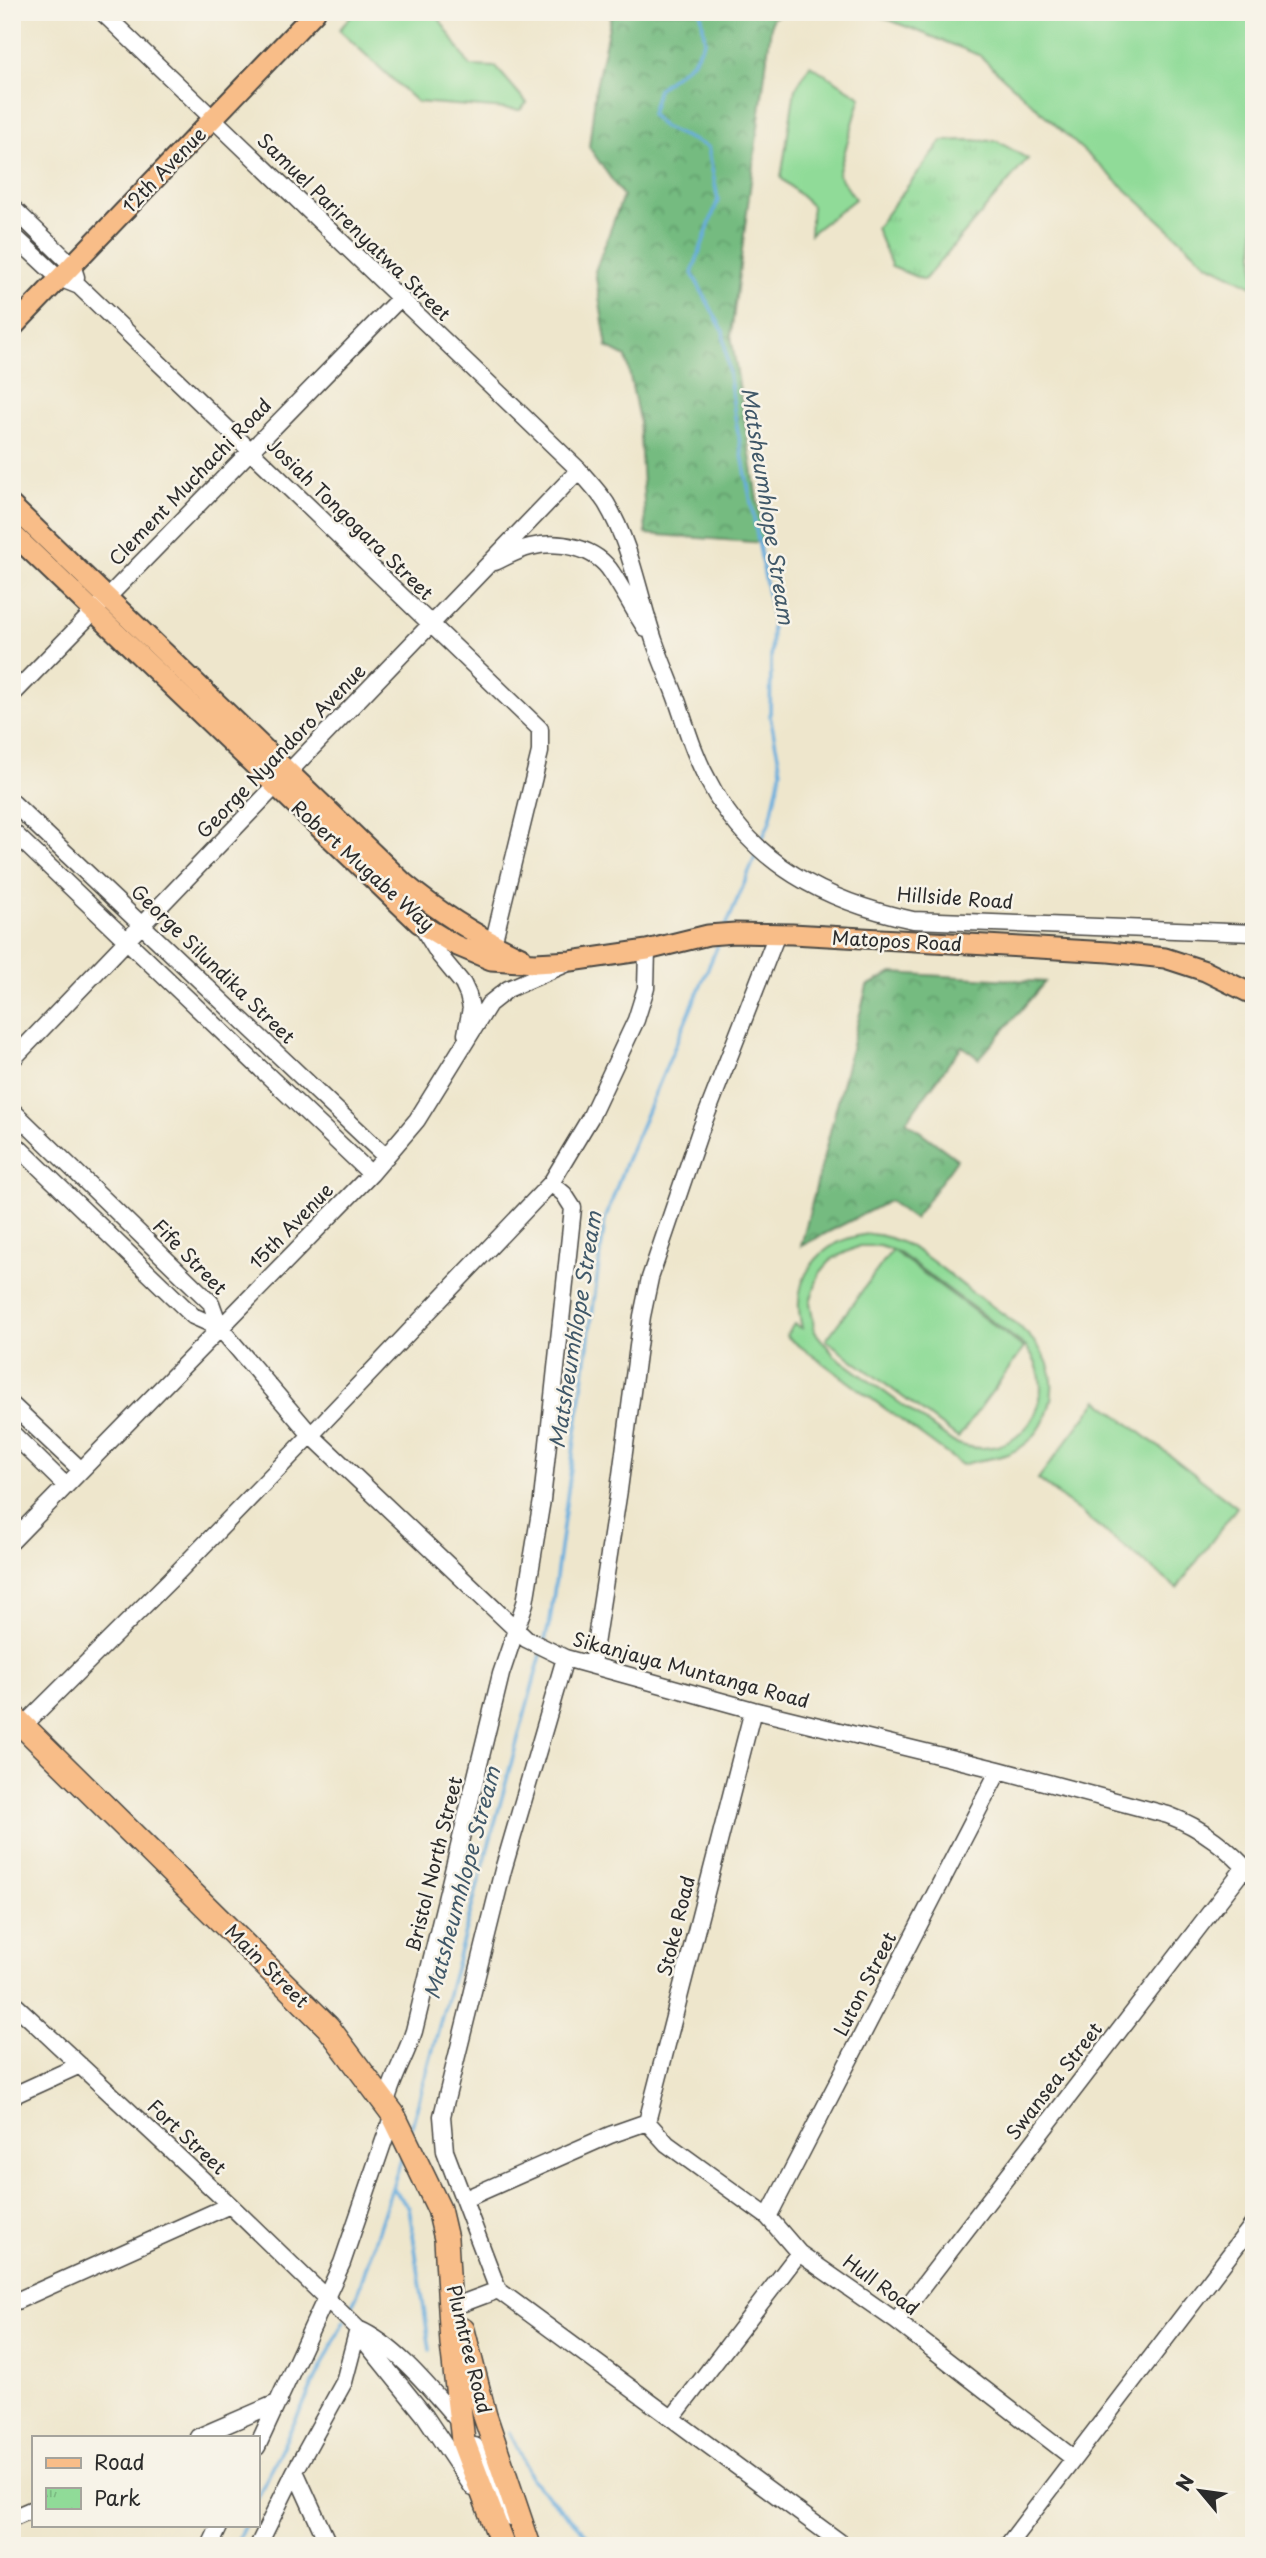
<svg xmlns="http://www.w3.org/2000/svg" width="1266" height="2558" viewBox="0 0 1266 2558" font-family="'Playpen Sans',sans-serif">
<defs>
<pattern id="forest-crowns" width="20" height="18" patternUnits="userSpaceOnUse" patternTransform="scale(1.75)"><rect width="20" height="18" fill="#74bb80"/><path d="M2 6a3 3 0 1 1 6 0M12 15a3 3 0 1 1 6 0" fill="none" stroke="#5f9869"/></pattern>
<pattern id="park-tufts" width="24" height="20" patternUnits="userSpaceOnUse" patternTransform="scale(1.75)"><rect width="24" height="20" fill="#90db98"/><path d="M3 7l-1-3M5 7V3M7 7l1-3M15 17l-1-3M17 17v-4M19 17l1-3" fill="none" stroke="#7cbc83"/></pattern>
</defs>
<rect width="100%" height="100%" fill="#f7f3e8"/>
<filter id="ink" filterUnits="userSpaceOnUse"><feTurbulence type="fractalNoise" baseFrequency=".0143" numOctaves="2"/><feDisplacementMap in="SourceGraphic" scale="14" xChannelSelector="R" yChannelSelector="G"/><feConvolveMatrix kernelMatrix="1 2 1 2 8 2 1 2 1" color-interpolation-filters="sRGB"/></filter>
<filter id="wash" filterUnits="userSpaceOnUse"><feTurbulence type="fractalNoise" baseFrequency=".00686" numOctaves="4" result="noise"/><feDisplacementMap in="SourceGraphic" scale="28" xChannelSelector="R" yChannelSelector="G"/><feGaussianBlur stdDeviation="1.57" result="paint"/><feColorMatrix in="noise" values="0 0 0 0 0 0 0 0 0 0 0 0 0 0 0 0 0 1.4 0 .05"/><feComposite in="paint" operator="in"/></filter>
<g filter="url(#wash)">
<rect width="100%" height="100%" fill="#eee6cc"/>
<!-- grass -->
<path fill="#90db98" stroke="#5e8362" stroke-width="2" fill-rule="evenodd" d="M355,12H435L470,66L496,67L527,103L520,110L417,102L339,30Z
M869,12H1254V287L1206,263L979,55Z
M810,65L861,97L838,174L855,199L810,234L812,206L781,178L795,89Z
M869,1234C908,1236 939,1267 969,1290C1009,1319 1067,1349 1049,1408C1044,1425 1033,1440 1018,1449C1000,1460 981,1458 962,1465L786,1336L794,1324L802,1328C789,1278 819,1240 869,1234ZM859,1246H879L898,1252L1025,1346C1068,1399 1017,1469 953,1442L834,1355L815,1332L810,1302L819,1274L832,1259Z
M892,1250L1024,1348L958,1438L826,1340Z
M1098,1400L1237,1507L1177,1588L1038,1479Z"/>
<!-- forest -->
<path fill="url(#forest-crowns)" stroke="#507356" stroke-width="2" d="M612,12H784L772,19L731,335L764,543L646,534L639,420L626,357L607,347L595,271L623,196L589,147L596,87Z
M892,973L1045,982L979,1059L962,1046L906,1121L957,1159L914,1219L889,1201L801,1246L867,986Z"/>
<!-- park -->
<path fill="url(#park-tufts)" stroke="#5e8362" stroke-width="2" d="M965,140L997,141L1028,159L924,280L892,267L876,228L942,141Z"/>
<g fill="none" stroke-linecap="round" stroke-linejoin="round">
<!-- stream -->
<path stroke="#68addd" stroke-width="3.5" d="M701,12L705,41L693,61L658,89L651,114L663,127L708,147L718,200L692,273L723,331L735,416L772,616L770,716L781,770L770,821L761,842
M726,926L757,853
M544,1643L550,1621L605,1220L625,1164L720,940
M411,2129L542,1651
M392,2188L409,2207L430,2350
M349,2311L357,2295L402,2157
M509,2432L532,2480L598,2546
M257,2499L344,2321
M234,2546L245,2525"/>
</g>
</g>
<g filter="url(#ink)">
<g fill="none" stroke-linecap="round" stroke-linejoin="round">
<!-- minor casing -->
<g stroke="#484743" stroke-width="19">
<path id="minor" d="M102,12L579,470C588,481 598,491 606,503C632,546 639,597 655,643C662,663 671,683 678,703C687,730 695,757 709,782C751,864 827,902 913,920L1254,933
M12,207L72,265L76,277
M12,234L59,278L79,286L540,729V752L493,944
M495,562C506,557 518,550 530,547C559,540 596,547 612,573C624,591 634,611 646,629
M12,695L399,299
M12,802L386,1157
M12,831L371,1174
M421,925L440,956L463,984L468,995L471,1008L466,1034
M12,1060L579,470
M12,1110L211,1303L220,1328L311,1435L526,1639L565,1658L753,1710L999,1770L1168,1815C1203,1828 1229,1849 1254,1877
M12,1141L193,1316L220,1328
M12,1405L81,1470
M12,1433L66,1486
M12,1541L371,1174L417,1120L489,1004L508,989L566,964
M592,1664L619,1490L642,1316L650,1278L699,1134L777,934
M753,1710L647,2122L667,2144L768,2217L799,2253L896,2321L1073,2458
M24,1725L170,1580L311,1435L551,1183L590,1118L636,1020L646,988L647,950
M12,2002L230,2205L358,2329L367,2344L425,2416L473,2488
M12,2096L80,2065
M386,2103C392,2078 406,2056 414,2031L501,1674L525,1603L542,1500L573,1208L564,1194L551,1183
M465,2199L610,2135L647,2122
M768,2217L999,1770
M498,2290L445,2151L442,2116L503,1870L565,1658
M498,2290L845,2546
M12,2303L230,2205
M458,2305L498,2290
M896,2321L1245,1867
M358,2329C397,2346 433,2392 461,2424
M673,2417L799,2253
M198,2437L279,2402
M475,2446L510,2517
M257,2447L342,2263L393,2114
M295,2471L329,2546
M12,2518L33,2509
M210,2546L220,2525
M258,2546L295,2471L344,2382L358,2329
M1007,2546L1254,2223"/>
</g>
<!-- major casing -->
<g stroke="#484743" stroke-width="23">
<path id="major" d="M12,328L315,12
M12,506L404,883C441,914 478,937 521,957
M12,533L419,923L455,945L491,960L535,963L571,961L647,950L708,935L735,933L792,934L1109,952L1165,958L1205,971L1254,995"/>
</g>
<!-- highway casing -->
<g stroke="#484743" stroke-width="26">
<path id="highway" d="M12,1715L328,2027L393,2114L439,2209L446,2239L452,2344L463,2441L503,2546
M463,2330L485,2416L529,2546"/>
</g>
<!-- minor -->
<use href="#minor" stroke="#fff" stroke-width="16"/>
<!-- major -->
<use href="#major" stroke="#f8bd88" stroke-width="19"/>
<!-- highway -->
<use href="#highway" stroke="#f8bd88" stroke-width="23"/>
</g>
</g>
<g text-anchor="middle" stroke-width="5" stroke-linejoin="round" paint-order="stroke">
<!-- street labels -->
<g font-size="19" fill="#2b2b2b" stroke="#f7f3e8">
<text transform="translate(164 170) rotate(-46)" y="7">12th Avenue</text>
<text transform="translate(354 227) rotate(44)" y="7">Samuel Parirenyatwa Street</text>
<text transform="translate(190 482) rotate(-46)" y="7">Clement Muchachi Road</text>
<text transform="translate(350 519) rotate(44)" y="7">Josiah Tongogara Street</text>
<text transform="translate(281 751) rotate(-46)" y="7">George Nyandoro Avenue</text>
<text transform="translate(363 866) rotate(42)" y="7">Robert Mugabe Way</text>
<text transform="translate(955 898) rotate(4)" y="7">Hillside Road</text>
<text transform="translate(897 941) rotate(3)" y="7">Matopos Road</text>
<text transform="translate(213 964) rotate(44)" y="7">George Silundika Street</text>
<text transform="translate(291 1226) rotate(-46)" y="7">15th Avenue</text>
<text transform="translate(190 1257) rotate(46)" y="7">Fife Street</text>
<text transform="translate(691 1670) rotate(15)" y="7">Sikanjaya Muntanga Road</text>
<text transform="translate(434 1864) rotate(-76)" y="7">Bristol North Street</text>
<text transform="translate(676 1926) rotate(-76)" y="7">Stoke Road</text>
<text transform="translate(267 1966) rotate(45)" y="7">Main Street</text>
<text transform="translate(865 1984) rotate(-63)" y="7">Luton Street</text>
<text transform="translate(1054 2081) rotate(-52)" y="7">Swansea Street</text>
<text transform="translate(187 2137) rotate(43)" y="7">Fort Street</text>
<text transform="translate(881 2285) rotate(36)" y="7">Hull Road</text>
<text transform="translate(469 2349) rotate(76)" y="7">Plumtree Road</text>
</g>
<!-- water labels -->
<g font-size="21" font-style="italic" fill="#405869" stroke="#f7f3e8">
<text transform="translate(767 506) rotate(81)" y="7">Matsheumhlope Stream</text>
<text transform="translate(576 1330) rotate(-81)" y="7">Matsheumhlope Stream</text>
<text transform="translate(463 1883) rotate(-75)" y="7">Matsheumhlope Stream</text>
</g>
</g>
<!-- margin -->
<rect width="1266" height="2558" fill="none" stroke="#f7f3e8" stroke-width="42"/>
<!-- legend -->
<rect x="32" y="2436" width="228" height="91" fill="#f7f3e8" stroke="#a5a39c" stroke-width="2"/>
<rect x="46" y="2458" width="35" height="10" fill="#f8bd88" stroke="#a5a39c" stroke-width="2"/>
<text x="94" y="2470" font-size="21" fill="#2b2b2b">Road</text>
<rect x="46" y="2488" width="35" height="21" fill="url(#park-tufts)" stroke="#a5a39c" stroke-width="2"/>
<text x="94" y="2506" font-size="21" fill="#2b2b2b">Park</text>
<!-- north arrow -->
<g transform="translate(1200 2491) rotate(299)" stroke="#f7f3e8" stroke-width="5" paint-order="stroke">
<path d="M0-5L12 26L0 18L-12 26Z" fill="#2b2b2b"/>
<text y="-10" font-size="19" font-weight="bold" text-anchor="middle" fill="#2b2b2b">N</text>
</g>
</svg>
